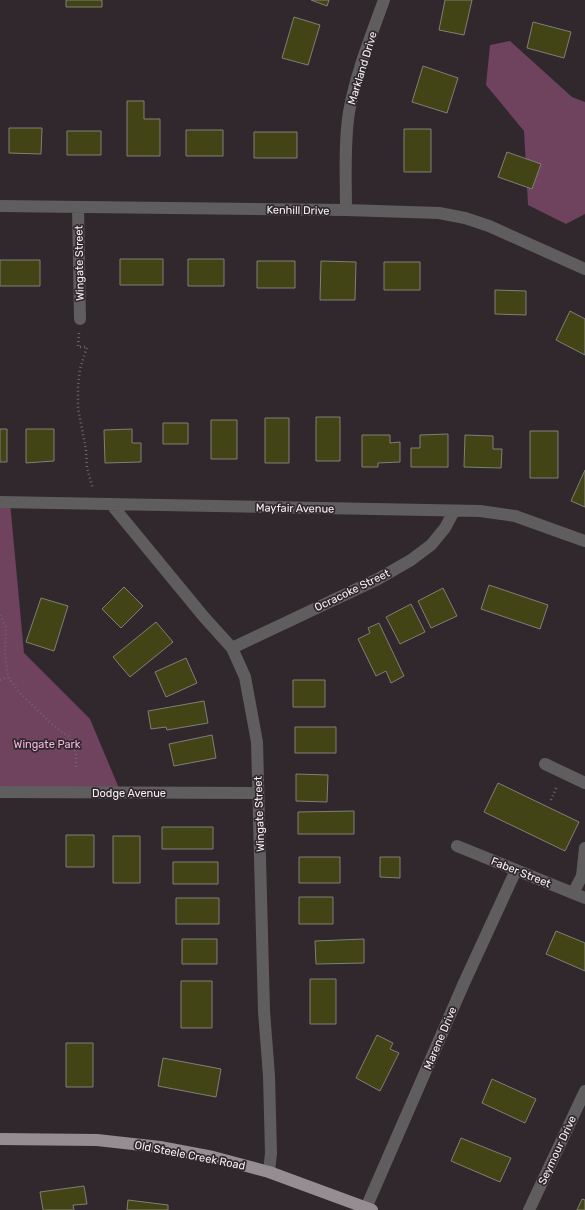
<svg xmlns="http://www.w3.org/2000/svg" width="585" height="1210" viewBox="0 0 585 1210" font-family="Rubik,sans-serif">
<rect width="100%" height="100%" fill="#30282d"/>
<!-- green -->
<path fill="#6f425e" d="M510,41L572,97L585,102V214L566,224L528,205L524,131L486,85L490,45Z
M0,502H10L24,653L90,719L121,793L0,792Z"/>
<!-- building -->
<path fill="#434416" stroke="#7e7f76" d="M66,0H102V7H66Z
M311,0H329L327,6Z
M445,0H472L464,35L439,30Z
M294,17L320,25L308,65L282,58Z
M533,22L571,32L564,58L527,48Z
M423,66L458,78L447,113L412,102Z
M127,101H144V119H160V156H127Z
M9,128H42L41,154L9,153Z
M404,129H431V172H404Z
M186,130H223V156H186Z
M67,131H101V155H67Z
M254,132H297V158H254Z
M507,152L541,164L532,189L498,177Z
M120,259H163V285H120Z
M188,259H224V286H188Z
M0,260H40V286H0Z
M257,261H295V288H257Z
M321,261L356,262L355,300H320Z
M384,262H420V290H384Z
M495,290L526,291V315L495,314Z
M570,311L585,319V355L556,340Z
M316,417H340V461H316Z
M265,418H289V463H265Z
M211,420H237V459H211Z
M163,423H188V444H163Z
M0,429H7V462H0Z
M26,429H54V461L26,463Z
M132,429V443H141V462L105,463L104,430Z
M530,431H558V478H530Z
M448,434V467H411V448H420V435Z
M362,435H390V443L400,442V462L378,463V467H362Z
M465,435L493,436V449H502L501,468L464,467Z
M585,470V507L571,501Z
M489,585L548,605L540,629L481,609Z
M124,587L143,606L121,628L102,609Z
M443,588L457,616L431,628L418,601Z
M41,598L68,606L54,651L26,642Z
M411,604L425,632L400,644L386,617Z
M156,622L173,642L130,677L113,657Z
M379,623L404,676L391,683L386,671L376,676L358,639L370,633L368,628Z
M186,658L197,683L166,697L155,672Z
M293,680H325V707H293Z
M204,701L208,723L167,730L166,727L151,729L148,711Z
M295,727H336V753H295Z
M212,735L216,758L174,766L169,744Z
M296,774L328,775L327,802L296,801Z
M498,783L579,822L565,851L484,812Z
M354,811V834H298V812Z
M162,827H213V849H162Z
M66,835H94V867H66Z
M113,836H140V883H113Z
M299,857H340V883H299Z
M380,857H400V878L380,877Z
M173,862H218V884H173Z
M299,897H333V924H299Z
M176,898H219V924H176Z
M556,931L585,943V971L546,954Z
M182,939H217V964H182Z
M364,939V963L316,964L315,941Z
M310,979H336V1024H310Z
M181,981H212V1028H181Z
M377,1035L393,1043L390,1049L399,1053L380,1091L356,1078Z
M66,1043H93V1087H66Z
M163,1058L221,1069L216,1097L158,1086Z
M492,1079L536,1099L525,1123L482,1103Z
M461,1138L511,1158L500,1182L451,1161Z
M84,1186L87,1204L73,1205L74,1210H43L40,1192Z
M582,1199L585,1200V1210H577Z
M128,1200L168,1205V1210H127Z"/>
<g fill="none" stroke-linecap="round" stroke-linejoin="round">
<!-- path -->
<path stroke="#6c6569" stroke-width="2.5" stroke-dasharray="1 3" stroke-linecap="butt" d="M79,333L78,347H87L80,369L78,386V408L86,450L87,468L93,489
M0,615L6,628L5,656L8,677L19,692L32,705L53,725L69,737L76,753V770
M0,680L8,677
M551,800L557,786"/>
<!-- minor -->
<path stroke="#605d5f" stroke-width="12" d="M0,206L346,210L439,213L465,218L489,226L585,269
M78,207L80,319
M346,210C346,178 344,144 349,112C356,73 371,36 384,0
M0,502L480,511L515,516L585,541
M111,504L204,617L232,648L245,677L257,742L264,1011L269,1076L271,1153L269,1172
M232,648L378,579L411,560L431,545L445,528L454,511
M545,764L585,783
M0,792L258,793
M457,846L585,898
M573,893L582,876L585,848
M366,1208L464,983L516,870
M529,1210L585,1091"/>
<!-- major -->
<path stroke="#958d92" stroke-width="12" d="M0,1139L97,1140L160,1147L213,1157L269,1172L372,1210"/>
</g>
<g text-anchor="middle" stroke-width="3.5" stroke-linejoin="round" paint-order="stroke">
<!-- street labels -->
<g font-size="11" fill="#f5f0f3" stroke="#30282d">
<text transform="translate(362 68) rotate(-73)" y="4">Markland Drive</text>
<text transform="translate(298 210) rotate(1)" y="4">Kenhill Drive</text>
<text transform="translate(79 263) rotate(-91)" y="4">Wingate Street</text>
<text transform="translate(295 508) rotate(1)" y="4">Mayfair Avenue</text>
<text transform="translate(352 590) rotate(-26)" y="4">Ocracoke Street</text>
<text x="129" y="797">Dodge Avenue</text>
<text transform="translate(259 814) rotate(-92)" y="4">Wingate Street</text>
<text transform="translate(521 872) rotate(22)" y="4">Faber Street</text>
<text transform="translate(440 1038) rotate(-67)" y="4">Marene Drive</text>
<text transform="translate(557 1150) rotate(-65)" y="4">Seymour Drive</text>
<text transform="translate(190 1155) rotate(11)" y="4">Old Steele Creek Road</text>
</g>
<!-- park labels -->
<g font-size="11" fill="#f4b7dc" stroke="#30282d">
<text x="47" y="748">Wingate Park</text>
</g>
</g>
</svg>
